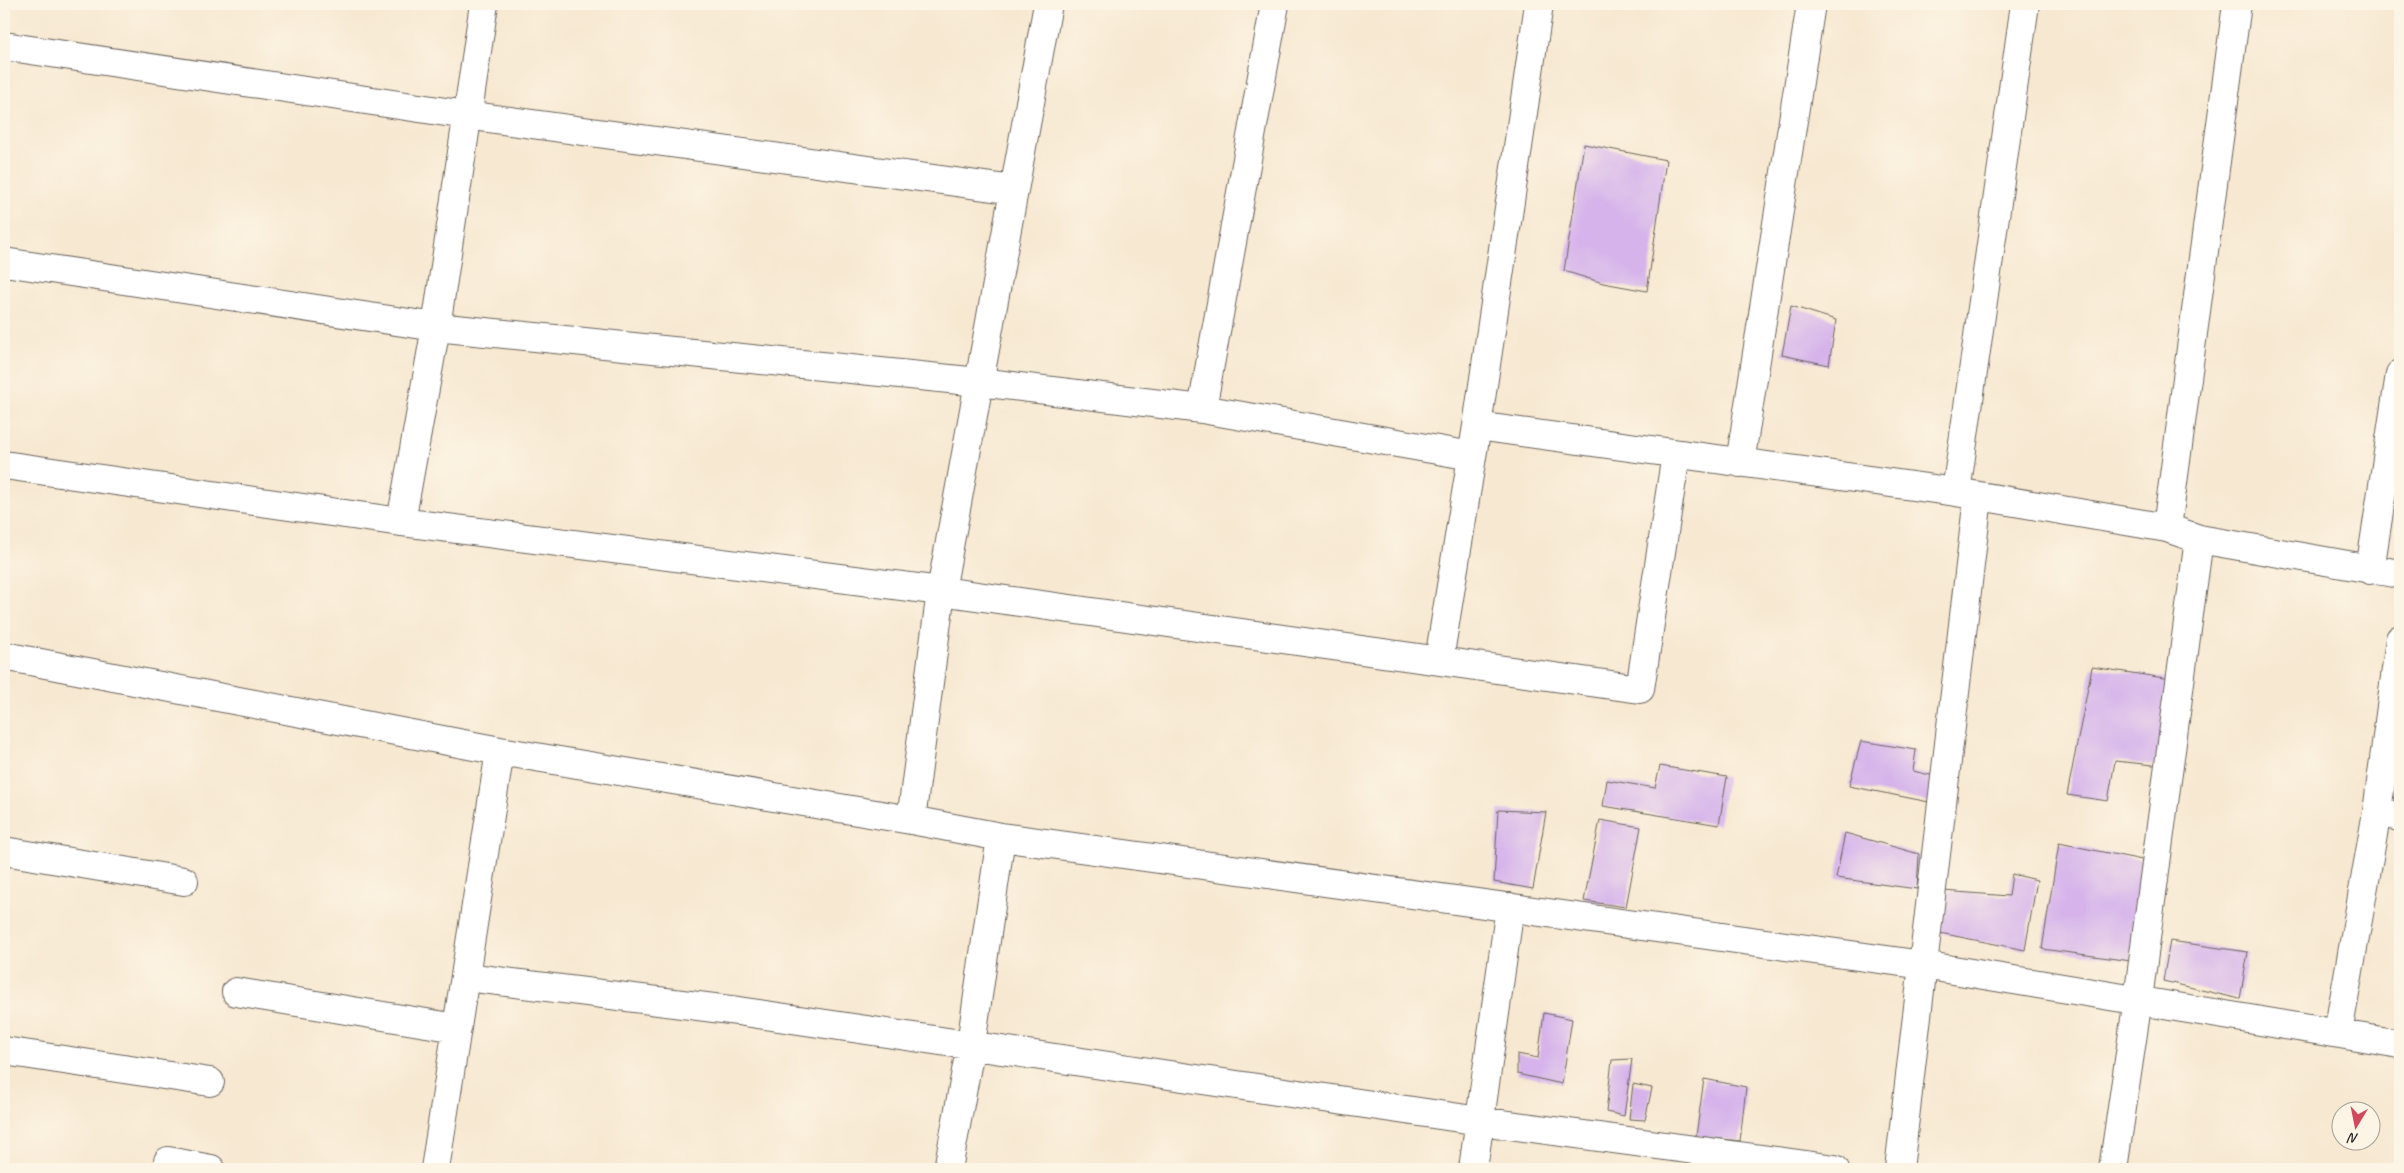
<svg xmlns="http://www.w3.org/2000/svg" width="2404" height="1173" viewBox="0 0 2404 1173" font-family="Caveat,sans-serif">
<rect width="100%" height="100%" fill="#fcf5e5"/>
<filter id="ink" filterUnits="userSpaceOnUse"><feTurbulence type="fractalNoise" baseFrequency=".02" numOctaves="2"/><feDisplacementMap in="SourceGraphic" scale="10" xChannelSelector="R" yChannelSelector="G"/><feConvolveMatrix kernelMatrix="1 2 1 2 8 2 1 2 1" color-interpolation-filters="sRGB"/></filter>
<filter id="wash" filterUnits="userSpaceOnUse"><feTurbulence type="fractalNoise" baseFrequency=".0096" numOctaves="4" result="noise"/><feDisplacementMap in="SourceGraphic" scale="20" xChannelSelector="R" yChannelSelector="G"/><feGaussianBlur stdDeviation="1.12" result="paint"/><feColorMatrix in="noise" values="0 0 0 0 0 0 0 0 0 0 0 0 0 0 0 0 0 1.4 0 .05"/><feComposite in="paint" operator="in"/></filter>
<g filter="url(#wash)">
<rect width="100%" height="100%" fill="#f7e8d1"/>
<g id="blocks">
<!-- building -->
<path fill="#d6b4eb" d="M1584,144L1666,160L1647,291L1603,283L1564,271Z
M1791,306L1836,320L1829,365L1782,355Z
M2092,667L2171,679L2163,766L2115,761L2108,801L2067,795Z
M1861,741L1916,750L1913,771L1934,776L1929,802L1849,786Z
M1660,766L1727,777L1719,825L1603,806L1607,780L1655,788Z
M1498,810L1546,812L1533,889L1494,882Z
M1600,820L1641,827L1626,907L1584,901Z
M1845,833L1919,854L1917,889L1836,878Z
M2059,843L2147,861L2131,961L2042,949Z
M2012,874L2037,880L2025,950L1940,933L1943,891L2009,896Z
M2170,941L2248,952L2240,999L2163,981Z
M1544,1013L1572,1019L1562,1084L1517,1074V1054L1538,1058Z
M1632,1059L1624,1116L1606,1112L1612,1060Z
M1704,1079L1746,1087L1740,1141L1696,1136Z
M1633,1084L1652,1088L1645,1120L1629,1119Z"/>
</g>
</g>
<g filter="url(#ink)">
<use href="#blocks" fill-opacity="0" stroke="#69635b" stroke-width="1"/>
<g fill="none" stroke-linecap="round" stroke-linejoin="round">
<!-- street casing -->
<g stroke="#69635b" stroke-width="30">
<path id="street" d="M4,46L466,115L1014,190
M4,262L436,327L979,382L1202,409L1472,456
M1202,409L1275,4
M1477,426L1956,492L2167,528L2199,539L2400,574
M1740,463L1811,4
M4,465L401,522L941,591L1640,689L1676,454
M1956,492L2025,4
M401,522L436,327L484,4
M2167,528L2237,4
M2370,570L2400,374
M2400,639L2377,812L2400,817
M4,656L500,751L911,820L1001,837L1923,965L2400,1044
M1439,660L1477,426L1539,4
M911,820L941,591L1048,4
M4,851L184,881
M466,977L738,1011L1480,1121L1835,1169
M236,992L457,1028
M2338,1033L2377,812
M4,1051L210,1082
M168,1161L211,1169
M435,1169L500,751
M948,1169L971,1044L1001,837
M1473,1169L1510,907
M1899,1169L1978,497
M2113,1169L2138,999L2199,539"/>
</g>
<!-- street -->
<use href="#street" stroke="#fff" stroke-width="28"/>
</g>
</g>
<!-- margin -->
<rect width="2404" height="1173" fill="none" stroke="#fcf5e5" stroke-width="20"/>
<!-- north arrow -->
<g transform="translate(2356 1126) rotate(190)"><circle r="24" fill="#fcf5e5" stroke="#a29e95"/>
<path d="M0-4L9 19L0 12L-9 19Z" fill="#d1495b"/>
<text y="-8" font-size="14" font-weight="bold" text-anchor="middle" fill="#1c1c1c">N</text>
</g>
</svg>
